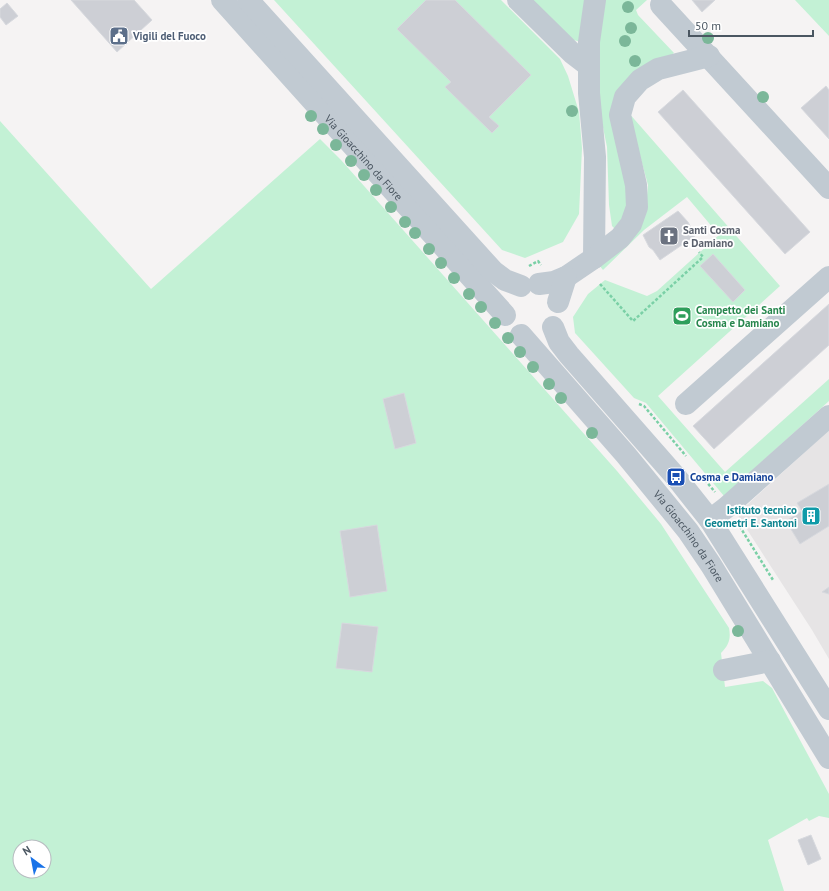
<svg xmlns="http://www.w3.org/2000/svg" width="829" height="891" viewBox="0 0 829 891" font-family="'PT Sans',sans-serif">
<rect width="100%" height="100%" fill="#f5f3f3"/>
<!-- education -->
<path fill="#e6e4e5" d="M829,430V659L812,630L737,514Z"/>
<!-- green -->
<path fill="#c3f1d5" fill-rule="evenodd" d="M274,0H501L560,59L568,76L579,112L582,148L579,214L563,242L525,258L502,250Z
M529,0H586L581,42L570,39Z
M602,0H647L636,10L638,15L674,53L618,90L629,206L616,230L612,226L609,205L607,147L598,103L595,54Z
M795,0H829V36Z
M628,112L780,286L658,396L725,472L829,379V401L724,496L646,403L634,398L575,333L573,317L588,294L605,280L647,296L657,291L719,235L687,197L644,230L603,270L599,265L646,207L648,185Z
M0,121L151,289L320,139L341,160L617,471L661,524L729,628C731,639 729,645 721,653L725,687L763,681L772,688L829,794V818L819,816L809,821L807,818L768,840L784,891H0ZM20,847H44V871H20Z"/>
<!-- building -->
<path fill="#cdcfd5" stroke="#d7d9de" d="M71,0H134L152,20L117,52Z
M426,0H455L531,75L489,117L499,126L492,133L445,87L451,82L397,29Z
M692,0H715L702,12Z
M7,3L18,16L6,25L0,17V9Z
M826,86L829,90V139L801,108Z
M683,90L810,232L785,254L658,112Z
M678,211L688,222L695,236L660,260L653,250L649,247L643,235Z
M713,254L745,290L733,302L700,266Z
M829,304V345L714,449L693,426Z
M404,393L416,443L395,449L383,399Z
M829,484V526L800,544L786,521L802,511L797,503Z
M377,525L387,591L350,597L340,531Z
M829,587V594L822,592Z
M342,623L378,627L372,672L336,668Z
M811,835L821,859L808,865L798,840Z"/>
<g fill="none" stroke-linecap="round" stroke-linejoin="round">
<!-- path -->
<path stroke="#7ad0a6" stroke-width="2.5" stroke-dasharray="3 2" stroke-linecap="butt" d="M529,266L538,261L541,265
M600,284L633,321L703,257L699,252
M639,404L644,406L686,456
M705,480L715,492
M737,522L773,580"/>
<!-- minor -->
<g stroke="#c1cad2" stroke-width="22">
<path id="s1" d="M222,0L505,315"/>
<path d="M248,0L493,271L505,280L521,286"/>
<path d="M518,0L572,53L589,66"/>
<path d="M661,5L829,188"/>
<path d="M594,258L595,157L589,93V42L595,0"/>
<path d="M539,284L554,282L566,277L594,258L620,238L631,224L637,207L636,185L620,115L625,97L640,80L658,69L709,56"/>
<path d="M558,302L566,277"/>
<path d="M553,327L559,342L569,355L676,477L710,520L829,709"/>
<path id="s2" d="M521,335L626,455L688,531L711,565L829,758"/>
<path d="M686,404L829,277"/>
<path d="M710,520L727,507L829,416"/>
<path d="M724,670L770,661"/>
</g>
</g>
<!-- trees -->
<g fill="#7bb799">
<circle cx="628" cy="7" r="6"/>
<circle cx="631" cy="28" r="6"/>
<circle cx="708" cy="38" r="6"/>
<circle cx="625" cy="41" r="6"/>
<circle cx="635" cy="61" r="6"/>
<circle cx="763" cy="97" r="6"/>
<circle cx="572" cy="111" r="6"/>
<circle cx="311" cy="116" r="6"/>
<circle cx="323" cy="129" r="6"/>
<circle cx="336" cy="145" r="6"/>
<circle cx="351" cy="161" r="6"/>
<circle cx="364" cy="175" r="6"/>
<circle cx="376" cy="190" r="6"/>
<circle cx="391" cy="207" r="6"/>
<circle cx="405" cy="222" r="6"/>
<circle cx="415" cy="233" r="6"/>
<circle cx="429" cy="249" r="6"/>
<circle cx="441" cy="263" r="6"/>
<circle cx="454" cy="278" r="6"/>
<circle cx="469" cy="294" r="6"/>
<circle cx="481" cy="307" r="6"/>
<circle cx="495" cy="323" r="6"/>
<circle cx="508" cy="338" r="6"/>
<circle cx="520" cy="352" r="6"/>
<circle cx="533" cy="367" r="6"/>
<circle cx="549" cy="384" r="6"/>
<circle cx="561" cy="398" r="6"/>
<circle cx="592" cy="433" r="6"/>
<circle cx="738" cy="631" r="6"/>
</g>
<!-- icons -->
<defs>
<g id="civic-square" transform="scale(1)"><rect x="-9" y="-9" width="18" height="18" rx="4" fill="#5c6f8a" stroke="#fff"/><path d="M-.6-6.5H3V-4.5H.6V-3L4-1V1h2V6H-6V1h2V-1L-.6-3ZM-1.2 2.5V6h2.4V2.5Z" fill="#fff"/></g>
<g id="church-square" transform="scale(1)"><rect x="-9" y="-9" width="18" height="18" rx="4" fill="#6b7280" stroke="#fff"/><path d="M-1.2-6h2.4v3.5h3.3v2.4h-3.3V6h-2.4V-.1h-3.3v-2.4h3.3Z" fill="#fff"/></g>
<g id="stadium-square" transform="scale(1)"><rect x="-9" y="-9" width="18" height="18" rx="4" fill="#2e9e5b" stroke="#fff"/><path d="M0-5a6.5 5 0 1 0 0 10a6.5 5 0 1 0 0-10ZM-3.5-1.8h7v3.6h-7Z" fill="#fff"/></g>
<g id="bus-square" transform="scale(1)"><rect x="-9" y="-9" width="18" height="18" rx="4" fill="#1a4fb4" stroke="#fff"/><path d="M-5-6H5V4H4V6H2V4H-2V6H-4V4H-5ZM-3.5-4V0h7V-4ZM-3.5 1.2v1.5H-2V1.2ZM2 1.2v1.5H3.5V1.2Z" fill="#fff"/></g>
<g id="building-square" transform="scale(1)"><rect x="-9" y="-9" width="18" height="18" rx="4" fill="#0f9aa8" stroke="#fff"/><path d="M-4-6H4V6H1V3H-1V6H-4ZM-2.5-4.3h1.7v1.8h-1.7ZM.8-4.3h1.7v1.8H.8ZM-2.5-1h1.7V.8h-1.7ZM.8-1h1.7V.8H.8Z" fill="#fff"/></g>
</defs>
<g fill-rule="evenodd">
<use href="#civic-square" x="119" y="36"/>
<use href="#church-square" x="669" y="236"/>
<use href="#stadium-square" x="682" y="316"/>
<use href="#bus-square" x="676" y="477"/>
<use href="#building-square" x="811" y="516"/>
</g>
<g text-anchor="middle" stroke-width="3.5" stroke-linejoin="round" paint-order="stroke">
<!-- service labels -->
<g font-size="11" font-weight="bold" fill="#4e5e75" stroke="#fff" text-anchor="start">
<text x="133" y="40">Vigili del Fuoco</text>
</g>
<!-- street labels -->
<g font-size="11" fill="#4a5661" stroke="#fff">
<text dy="4" stroke="none"><textPath href="#s1" startOffset="212">Via Gioacchino da Fiore</textPath></text>
<text dy="4" stroke="none"><textPath href="#s2" startOffset="262">Via Gioacchino da Fiore</textPath></text>
</g>
<!-- worship labels -->
<g font-size="11" font-weight="bold" fill="#5b616d" stroke="#fff" text-anchor="start">
<text x="683" y="234">Santi Cosma<tspan x="683" dy="13">e Damiano</tspan></text>
</g>
<!-- leisure labels -->
<g font-size="11" font-weight="bold" fill="#27864d" stroke="#fff" text-anchor="start">
<text x="696" y="314">Campetto dei Santi<tspan x="696" dy="13">Cosma e Damiano</tspan></text>
</g>
<!-- transit labels -->
<g font-size="11" font-weight="bold" fill="#164399" stroke="#fff" text-anchor="start">
<text x="690" y="481">Cosma e Damiano</text>
</g>
<!-- culture labels -->
<g font-size="11" font-weight="bold" fill="#0d838f" stroke="#fff" text-anchor="end">
<text x="797" y="514">Istituto tecnico<tspan x="797" dy="13">Geometri E. Santoni</tspan></text>
</g>
</g>
<!-- north arrow -->
<g transform="translate(32 859) rotate(328)"><circle r="19" fill="#ffffff" stroke="#b7bbc0"/>
<path d="M0-3L7 15L0 10L-7 15Z" fill="#1a73e8"/>
<text y="-6" font-size="11" font-weight="bold" text-anchor="middle" fill="#4a5661">N</text>
</g>
<!-- scale -->
<path d="M689 30v6h124v-6" fill="none" stroke="#4a5661" stroke-width="2"/>
<text x="695" y="30" font-size="12" fill="#4a5661" stroke="#ffffff" stroke-width="3" paint-order="stroke">50 m</text>
</svg>
